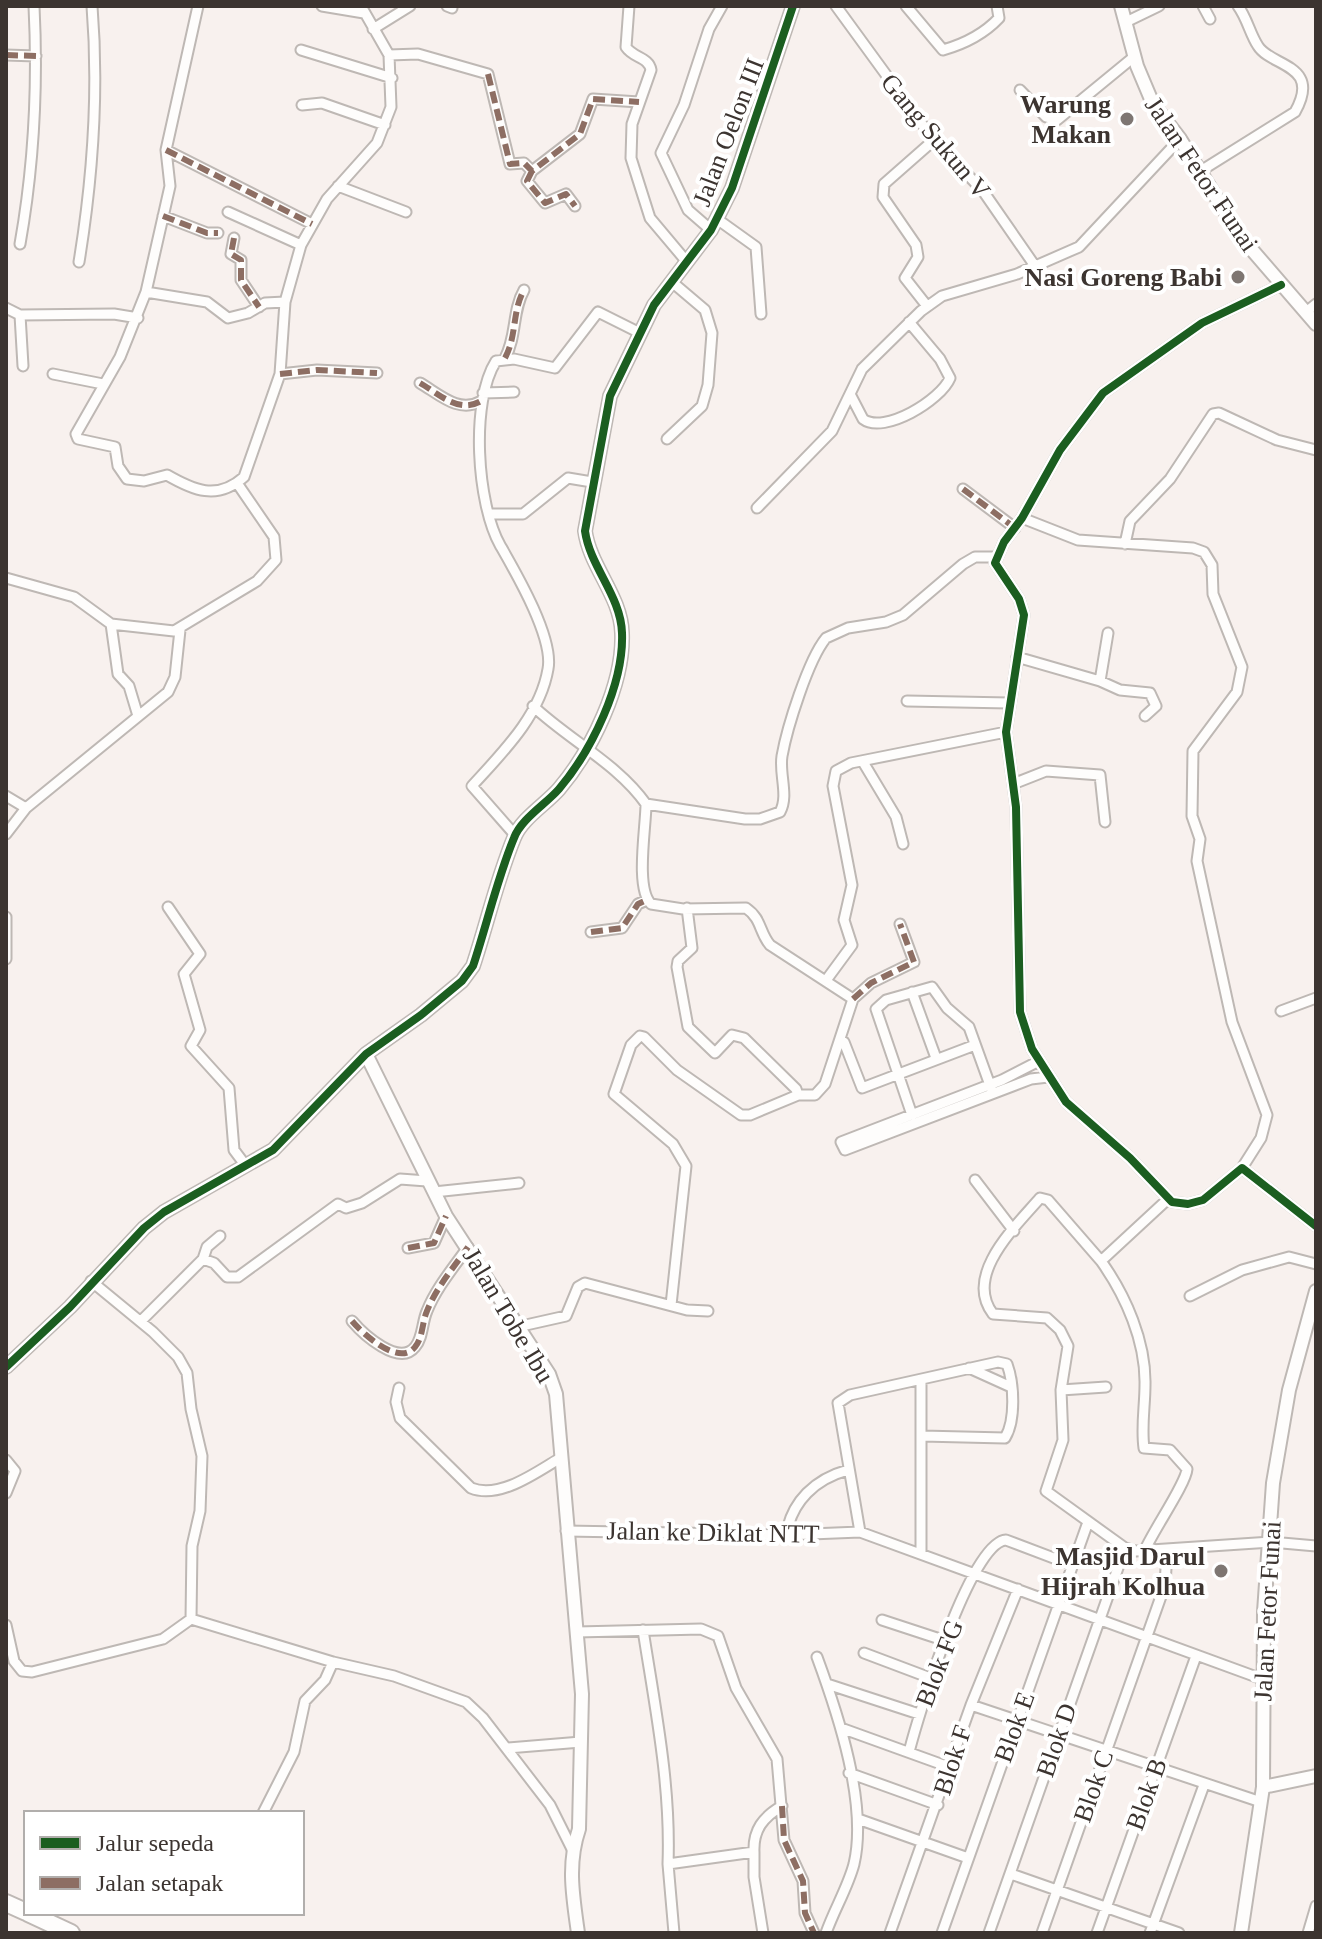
<svg xmlns="http://www.w3.org/2000/svg" width="1322" height="1939" viewBox="0 0 1322 1939" font-family="Georgia,serif">
<rect width="100%" height="100%" fill="#f8f1ee"/>
<g fill="none" stroke-linecap="round" stroke-linejoin="round">
<!-- minor casing -->
<g stroke="#beb8b4" stroke-width="13">
<path id="minor" d="M198,6L166,150L170,186L146,292L120,357L76,434L78,439L115,447L118,466L127,479L144,481L167,475C193,490 217,501 244,477L280,374L285,302L301,245L327,199L377,143L391,107L389,55L361,6
M322,6L364,13
M447,6L452,8
M629,6L626,47C633,58 649,57 651,70L632,124L631,158L650,218L687,262
M836,6L930,135L983,191L1035,266
M906,6L943,50C964,44 983,35 999,18L997,6
M1203,6L1210,19
M1128,21L1159,6
M373,29L410,6
M301,50L392,78
M6,55L36,56
M389,55L418,54L488,74L510,164L524,163L532,171L580,134L593,99L639,102
M1020,90L1046,117L1057,120L1135,56
M302,105L322,103L385,125
M166,150L312,224
M532,171L527,181L545,203L566,194L575,206
M1199,172L1295,112C1322,64 1271,67 1258,46C1250,34 1247,18 1238,6
M338,186L406,212
M228,212L301,245
M163,216L207,233H218
M717,219L756,247L761,314
M711,230L688,210L661,153L684,105L709,29L722,6
M234,238L231,254L241,260V280L259,307
M20,244C34,165 38,86 34,6
M79,262C93,176 99,93 92,6
M1281,285L1202,323L1103,393L1060,450L1022,518L1004,542L995,563L1019,599L1024,615L1006,732L1016,807L1020,1012L1032,1049L1066,1102L1130,1158L1172,1202L1188,1204L1203,1200L1242,1168L1316,1226
M146,292L207,302L228,318L248,313L265,303L285,302
M927,306L905,278L918,257L916,245L883,197L884,184L934,140
M6,308L20,315L114,314L138,318
M1306,312L1316,304
M20,315L23,366
M505,358C517,336 512,311 524,290
M53,374L103,384
M280,374L317,370L377,373
M420,383C439,394 459,414 481,401
M483,393L514,392
M850,394L863,419C884,435 941,400 950,378L940,359L909,322
M667,439L702,406L708,385L712,333L705,310L672,282
M963,489L1015,528
M757,508L832,431L862,369L921,311L942,296L1017,274L1079,247L1180,139
M491,514H523L568,478L592,482
M1022,518L1078,540L1193,548L1204,552L1212,565L1213,594L1242,667L1237,692L1193,751L1192,816L1200,839L1197,861L1232,1022L1267,1115L1261,1138L1242,1168
M1125,544L1130,521L1170,479L1213,414L1219,413L1277,440L1316,450
M6,578L74,597L111,624L174,631L257,581L276,560L274,537L237,483
M111,624L118,674L129,686L138,716
M1017,657L1100,681L1108,633
M1100,681L1120,690L1150,693L1156,706L1145,716
M907,701L1009,703
M533,706C569,740 618,764 646,804C646,827 635,888 651,904L683,909L746,908C762,919 759,932 770,945L853,999
M863,762L896,817L903,844
M1013,784L1046,771L1100,775L1105,822
M6,796L26,808L6,834
M646,804L745,819H760L780,812C789,796 779,774 782,756C787,728 808,660 826,638L848,628L886,622L903,615L963,564L975,557H996
M26,808L168,692L175,677L180,630
M515,835L472,786C502,753 540,716 548,669C554,638 516,573 500,545C477,504 470,402 496,361L514,359L555,368L598,312L640,333
M168,907L200,954L184,974L200,1030L191,1046L229,1088L234,1150L246,1166
M687,908L692,948L678,961L677,967L688,1027L715,1053L732,1035L744,1038L796,1089L798,1095
M6,917V959
M591,932L622,928L638,904L647,900
M827,979L852,945L844,920L852,885L833,786L836,771L851,763L1006,732
M912,992L936,1058
M1281,1011L1316,998
M844,1042L862,1088L975,1045
M1039,1061L1002,1080L841,1142L845,1150L1031,1079L1048,1077
M912,1115L876,1009L886,1000L932,987L947,1008L969,1027L991,1088
M975,1180L1014,1231
M434,1192L519,1183
M1168,1199L1101,1261L1048,1200L1040,1198C1016,1226 963,1275 993,1314L1047,1318L1060,1330L1068,1346L1061,1390L1063,1440L1046,1491L1125,1548L1136,1551L1271,1542L1316,1546
M408,1248L434,1243L446,1216
M203,1259L207,1247L220,1236
M1101,1261C1126,1296 1146,1342 1145,1385C1145,1406 1141,1427 1144,1448L1170,1450L1187,1469C1186,1484 1152,1532 1144,1552
M1190,1296L1242,1270L1289,1257L1316,1264
M671,1305L686,1166L673,1144L614,1094L631,1045L640,1036L644,1037L677,1070L741,1115H750L798,1095H815L825,1084L853,999L871,983L914,962L900,924
M141,1321L203,1259L214,1263L227,1277H238L338,1204L346,1208L362,1203L400,1179L427,1181
M352,1321C363,1334 399,1367 415,1347C423,1338 422,1322 427,1311C436,1288 454,1267 468,1247
M517,1327L566,1316L578,1287L585,1283L687,1310L708,1311
M969,1368L1011,1387
M921,1380V1553
M399,1388L396,1402L400,1418L471,1488C500,1500 538,1471 562,1457
M1061,1390L1106,1387
M6,1460L15,1471L6,1493
M566,1531L786,1535L860,1532L1262,1679
M860,1532L838,1403L850,1395L998,1362L1007,1364C1014,1383 1016,1420 1005,1438L922,1436
M786,1535C792,1501 815,1479 848,1470
M191,1619L333,1662L394,1676L466,1702L483,1718L550,1805L572,1849
M882,1620L946,1641
M6,1625L14,1661L22,1671L32,1672L163,1639L191,1619L192,1546L200,1511L202,1456L191,1409L187,1373L178,1357L153,1332L91,1281
M643,1630C655,1707 671,1785 668,1864
M577,1632L701,1629L718,1636L736,1688L777,1759L784,1840L803,1881L805,1913L814,1933
M864,1653L933,1679
M817,1657C838,1714 868,1804 854,1864C848,1887 834,1910 826,1933
M827,1684L919,1714
M971,1705L1258,1801
M841,1728L949,1767
M507,1748L581,1742
M909,1752C918,1717 970,1542 1006,1540L1072,1565
M849,1773L938,1805
M263,1813L294,1752L305,1701L325,1680L333,1662
M858,1819L968,1858
M754,1852V1877L763,1933
M1011,1874L1179,1933
M674,1933L668,1864L754,1852C753,1830 763,1817 782,1806
M890,1933L971,1705L1018,1589
M942,1933L1088,1522
M989,1933L1125,1548
M1042,1933L1165,1585L1167,1551
M1097,1933L1196,1656
M1150,1933L1204,1785
M1308,1933L1316,1906"/>
</g>
<!-- tertiary casing -->
<g stroke="#beb8b4" stroke-width="16">
<path id="tertiary" d="M1121,6L1137,66L1153,104L1180,139L1240,236L1316,324
M366,1054L446,1216L549,1374L556,1394L582,1694L579,1829C567,1864 573,1897 578,1933
M6,1367L70,1307L144,1228L164,1212L273,1150L366,1054L421,1015L462,981L473,966C487,924 497,879 514,838C521,819 546,804 559,789C592,750 624,684 622,633C621,596 590,567 585,531L610,396L654,305L711,230L732,188L793,6
M1263,1787L1316,1776
M1241,1933L1263,1787L1264,1612L1273,1483L1289,1390L1316,1291"/>
</g>
<!-- trunk casing -->
<g stroke="#beb8b4" stroke-width="20">
<path id="trunk" d="M6,1903L26,1912
M28,1913L71,1933"/>
</g>
<!-- minor -->
<use href="#minor" stroke="#fefdfc" stroke-width="9"/>
<!-- tertiary -->
<use href="#tertiary" stroke="#fefdfc" stroke-width="12"/>
<!-- trunk -->
<use href="#trunk" stroke="#fefdfc" stroke-width="16"/>
<!-- quiet -->
<path stroke="#8d6e63" stroke-width="6" stroke-dasharray="12 6" stroke-linecap="butt" d="M6,55L36,56
M488,74L510,164L524,163L532,171L580,134L593,99L639,102
M166,150L312,224
M532,171L527,181L545,203L566,194L575,206
M163,216L207,233H218
M234,238L231,254L241,260V280L259,307
M505,358C517,336 512,311 524,290
M280,374L317,370L377,373
M420,383C439,394 459,414 481,401
M963,489L1015,528
M591,932L622,928L638,904L647,900
M853,999L871,983L914,962L900,924
M408,1248L434,1243L446,1216
M352,1321C363,1334 399,1367 415,1347C423,1338 422,1322 427,1311C436,1288 454,1267 468,1247
M782,1806L784,1840L803,1881L805,1913L814,1933"/>
<!-- cycleway casing -->
<g stroke="#fff" stroke-width="13">
<path id="cycleway" d="M1281,285L1202,323L1103,393L1060,450L1022,518L1004,542L995,563L1019,599L1024,615L1006,732L1016,807L1020,1012L1032,1049L1066,1102L1130,1158L1172,1202L1188,1204L1203,1200L1242,1168L1316,1226
M6,1367L70,1307L144,1228L164,1212L273,1150L366,1054L421,1015L462,981L473,966C487,924 497,879 514,838C521,819 546,804 559,789C592,750 624,684 622,633C621,596 590,567 585,531L610,396L654,305L711,230L732,188L793,6"/>
</g>
<!-- cycleway -->
<use href="#cycleway" stroke="#1b5e20" stroke-width="8"/>
</g>
<!-- markers -->
<g fill="#7e7672" stroke="#fff" stroke-width="3">
<circle cx="1127" cy="119" r="8"/>
<circle cx="1238" cy="277" r="8"/>
<circle cx="1221" cy="1571" r="8"/>
</g>
<g text-anchor="middle" stroke-width="8" stroke-linejoin="round" paint-order="stroke">
<!-- poi labels -->
<g font-size="26" font-weight="bold" fill="#3c3430" stroke="#fff" text-anchor="end">
<text x="1111" y="113">Warung<tspan x="1111" dy="30">Makan</tspan></text>
<text x="1222" y="286">Nasi Goreng Babi</text>
<text x="1205" y="1565">Masjid Darul<tspan x="1205" dy="30">Hijrah Kolhua</tspan></text>
</g>
<!-- street labels -->
<g font-size="26" fill="#3c3430" stroke="#fff">
<text transform="translate(728 132) rotate(-69)" y="9">Jalan Oelon III</text>
<text transform="translate(936 136) rotate(50)" y="9">Gang Sukun V</text>
<text transform="translate(1202 174) rotate(56)" y="9">Jalan Fetor Funai</text>
<text transform="translate(509 1315) rotate(59)" y="9">Jalan Tobe Ibu</text>
<text transform="translate(713 1532) rotate(1)" y="9">Jalan ke Diklat NTT</text>
<text transform="translate(1267 1611) rotate(-87)" y="9">Jalan Fetor Funai</text>
<text transform="translate(939 1663) rotate(-69)" y="9">Blok FG</text>
<text transform="translate(1014 1727) rotate(-70)" y="9">Blok E</text>
<text transform="translate(1056 1740) rotate(-71)" y="9">Blok D</text>
<text transform="translate(952 1760) rotate(-72)" y="9">Blok F</text>
<text transform="translate(1093 1786) rotate(-71)" y="9">Blok C</text>
<text transform="translate(1146 1794) rotate(-70)" y="9">Blok B</text>
</g>
</g>
<!-- border -->
<rect width="1322" height="1939" fill="none" stroke="#3c3430" stroke-width="16"/>
<!-- legend -->
<rect x="24" y="1811" width="280" height="104" fill="#ffffff" stroke="#b1aeac" stroke-width="2"/>
<rect x="40" y="1837" width="40" height="12" fill="#1b5e20" stroke="#b1aeac" stroke-width="2"/>
<text x="96" y="1851" font-size="24" fill="#3c3430">Jalur sepeda</text>
<rect x="40" y="1877" width="40" height="12" fill="#8d6e63" stroke="#b1aeac" stroke-width="2"/>
<text x="96" y="1891" font-size="24" fill="#3c3430">Jalan setapak</text>
</svg>
